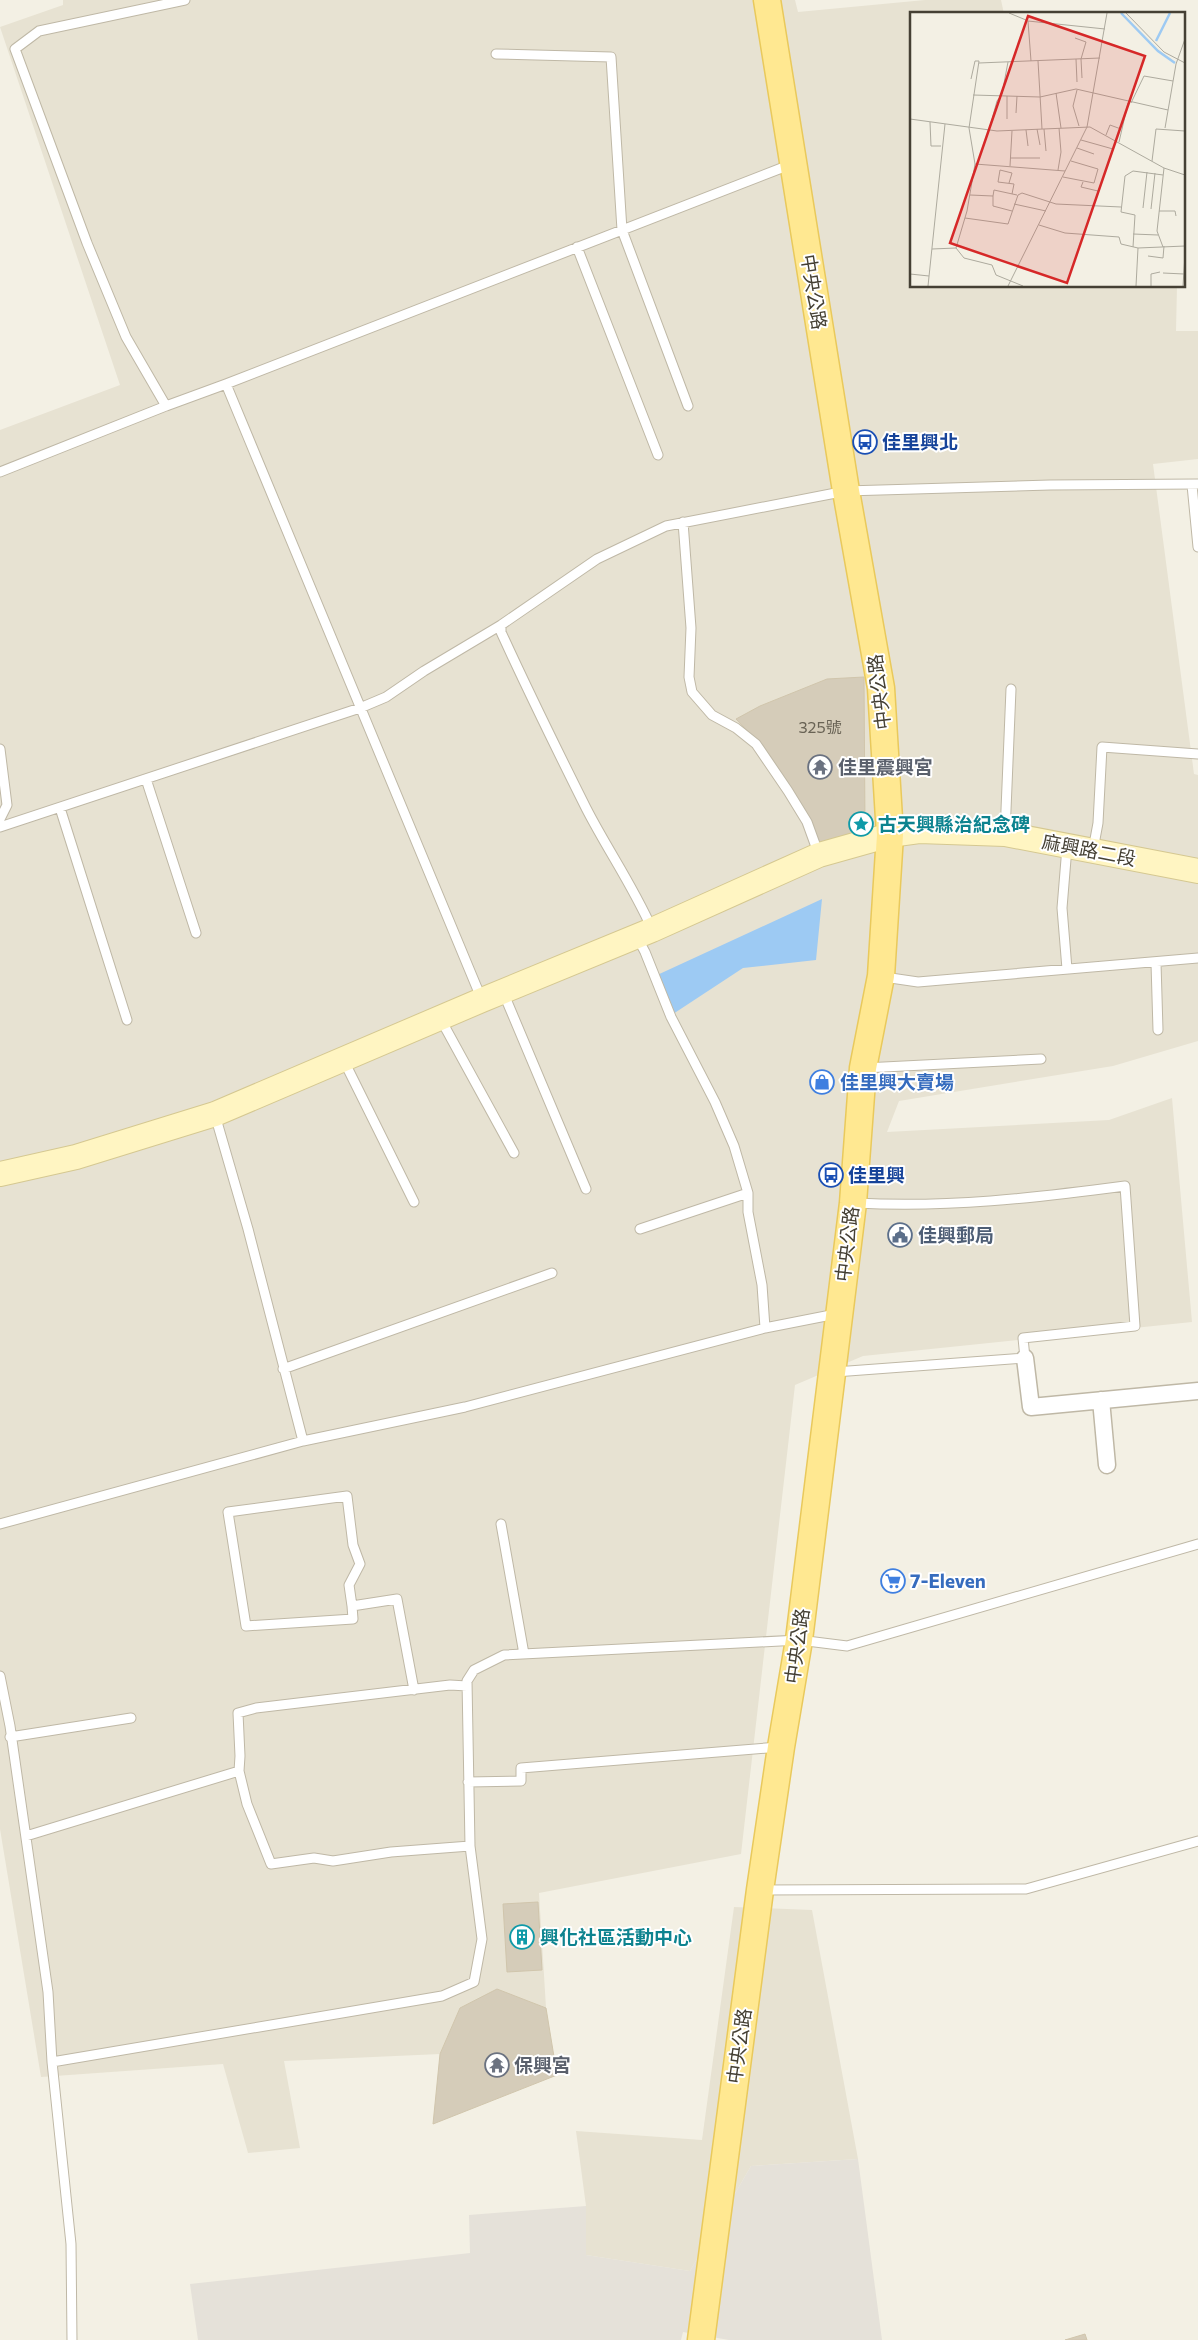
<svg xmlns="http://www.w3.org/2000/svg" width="1198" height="2340" viewBox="0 0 1198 2340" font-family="Commissioner,'Noto Sans TC',sans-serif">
<rect width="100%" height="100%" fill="#f3f0e4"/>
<!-- residential -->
<path fill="#e7e2d2" d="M63,0H795L798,12L925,0H1001L1004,14H912V286H1177L1176,331H1198V459L1153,464L1194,774L1198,775V1041L1113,1066L899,1101L887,1132L1109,1120L1172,1098L1192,1322L863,1356L795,1385L741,1854L539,1893L546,2008L497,1989L460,2009L440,2054L284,2061L300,2148L248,2153L223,2064L41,2077L0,1829V430L120,385L0,27L63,5Z
M734,1907L812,1910L858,2159L751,2166L690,2271L586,2255V2206L576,2131L702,2140Z"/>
<!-- industrial -->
<path fill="#e5e1d9" d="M858,2159L882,2340H729L683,2332L681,2340H198L190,2284L470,2253L469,2215L586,2206V2255L690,2271L751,2166Z"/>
<!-- water -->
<path fill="#9dcaf3" d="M822,899L816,960L743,968L673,1014L655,976Z"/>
<!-- building -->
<path fill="#d5ccb9" stroke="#d0c5ac" d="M864,677L865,827L815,849L787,782L758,742L736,719L760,706L827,679Z
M538,1902L542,1970L507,1972L503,1904Z
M497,1989L546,2008L557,2075L433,2124L440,2054L460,2008Z
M1085,2334L1087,2340H1065Z"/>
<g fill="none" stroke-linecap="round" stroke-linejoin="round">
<!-- lane casing -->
<g stroke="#bfb8a6" stroke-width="11">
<path id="lane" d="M496,54L611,57L622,230L688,406
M577,247L658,455
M226,384L482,1000
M166,406L126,337L87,243L15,49L39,31L185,0
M0,472L166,406L226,384L792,164
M1192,485L1198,547
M683,522L691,628L689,677L692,692L712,715L736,728L756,744L788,791L807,822L819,855
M501,625V632C528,691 557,750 586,808C607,849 633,886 652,929
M0,749L7,805L0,819
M146,779L196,933
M60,808L127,1020
M0,827L360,708L386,697L424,671L501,625L597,559L666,526L846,491L1050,485L1198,484
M1005,834L1011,689
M1067,847L1062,908L1067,969
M1093,850L1098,823L1102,747L1198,754
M637,937L645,952L671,1017L715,1102L734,1146L748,1193V1212L762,1285L765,1328
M1156,963L1158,1030
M884,977L918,982L1198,958
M503,992L586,1189
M440,1018L514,1153
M343,1059L414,1202
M864,1068L1041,1059
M215,1115L248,1229L303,1441
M640,1229L748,1193
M283,1369L552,1273
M835,1372L1025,1358L1023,1338L1135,1326L1125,1186C1034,1198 948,1208 856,1203
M0,1524L303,1441L465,1407L765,1328L836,1314
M501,1524L524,1654
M352,1606L349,1585L360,1564L353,1545L347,1496L228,1512L246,1626L353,1619L352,1606L397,1599L414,1690
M0,1676L10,1726L48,1992L52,2062L71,2244L72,2340
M10,1737L131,1718
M239,1771L247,1804L271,1864L314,1858L333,1861L391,1852L470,1846
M468,1782L521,1781V1768L779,1747
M26,1836L239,1771L240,1756L238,1713L256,1708L450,1685L467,1686
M762,1890L1026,1889L1198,1841
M52,2062L442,1996L474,1982L482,1939L470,1846L467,1681L474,1670L504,1655L799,1640L847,1646L1198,1544"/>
</g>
<!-- street casing -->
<g stroke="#bfb8a6" stroke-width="19">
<path id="street" d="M1025,1358L1031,1407L1198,1391
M1101,1400L1107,1465"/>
</g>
<!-- secondary casing -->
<g stroke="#d5c891" stroke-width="26">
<path id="secondary" d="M0,1174L76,1157L215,1114L482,1000L652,930L819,855L890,835L919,831L1005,834L1198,871"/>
</g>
<!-- primary casing -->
<g stroke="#e9c95c" stroke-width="29">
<path id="primary" d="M701,2340L760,1890L781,1747L799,1640L853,1203L863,1068L881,976L890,835L881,688L846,491L767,0"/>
</g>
<!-- lane -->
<use href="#lane" stroke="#fff" stroke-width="9"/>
<!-- street -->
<use href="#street" stroke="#fff" stroke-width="16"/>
<!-- secondary -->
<use href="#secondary" stroke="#fff5c2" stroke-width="24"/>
<!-- primary -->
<use href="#primary" stroke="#ffe891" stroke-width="26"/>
</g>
<!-- icons -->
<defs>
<g id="bus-ring" transform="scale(1.25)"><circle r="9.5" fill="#fff" stroke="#1a4fb4" stroke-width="1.5"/><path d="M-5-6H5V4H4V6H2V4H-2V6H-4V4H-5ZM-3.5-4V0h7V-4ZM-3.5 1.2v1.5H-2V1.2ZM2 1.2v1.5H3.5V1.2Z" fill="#1a4fb4"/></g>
<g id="temple-ring" transform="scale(1.25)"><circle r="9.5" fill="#fff" stroke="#6b7280" stroke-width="1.5"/><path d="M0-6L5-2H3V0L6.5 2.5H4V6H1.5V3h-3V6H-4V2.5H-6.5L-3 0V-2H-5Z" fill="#6b7280"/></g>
<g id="sight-ring" transform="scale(1.25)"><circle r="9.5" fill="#fff" stroke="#0f9aa8" stroke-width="1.5"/><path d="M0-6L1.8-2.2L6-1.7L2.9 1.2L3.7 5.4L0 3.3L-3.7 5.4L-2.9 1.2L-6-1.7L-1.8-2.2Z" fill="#0f9aa8"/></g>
<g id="shop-ring" transform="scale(1.25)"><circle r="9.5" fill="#fff" stroke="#3f7fe0" stroke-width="1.5"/><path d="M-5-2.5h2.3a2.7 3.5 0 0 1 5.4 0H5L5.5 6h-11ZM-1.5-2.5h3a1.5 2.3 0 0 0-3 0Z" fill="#3f7fe0"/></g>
<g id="civic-ring" transform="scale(1.25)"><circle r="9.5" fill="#fff" stroke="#5c6f8a" stroke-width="1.5"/><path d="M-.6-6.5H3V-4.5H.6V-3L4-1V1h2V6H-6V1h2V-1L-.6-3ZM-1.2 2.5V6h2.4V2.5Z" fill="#5c6f8a"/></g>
<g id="supermarket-ring" transform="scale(1.25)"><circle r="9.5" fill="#fff" stroke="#3f7fe0" stroke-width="1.5"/><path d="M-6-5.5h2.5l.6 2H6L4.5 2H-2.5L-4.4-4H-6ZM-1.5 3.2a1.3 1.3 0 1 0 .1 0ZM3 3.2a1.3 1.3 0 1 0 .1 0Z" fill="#3f7fe0"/></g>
<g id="building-ring" transform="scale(1.25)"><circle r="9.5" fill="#fff" stroke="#0f9aa8" stroke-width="1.5"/><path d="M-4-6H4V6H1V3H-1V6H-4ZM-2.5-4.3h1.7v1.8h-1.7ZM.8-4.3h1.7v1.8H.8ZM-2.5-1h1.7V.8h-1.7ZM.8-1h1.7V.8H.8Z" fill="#0f9aa8"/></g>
</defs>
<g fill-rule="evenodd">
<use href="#bus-ring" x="865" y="442"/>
<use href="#temple-ring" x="820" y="767"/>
<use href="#sight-ring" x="861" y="824"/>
<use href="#shop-ring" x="822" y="1082"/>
<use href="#bus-ring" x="831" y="1175"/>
<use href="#civic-ring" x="900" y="1235"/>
<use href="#supermarket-ring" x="893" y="1581"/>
<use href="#building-ring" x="522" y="1937"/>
<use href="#temple-ring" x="497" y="2065"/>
</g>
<g text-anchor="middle" stroke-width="4" stroke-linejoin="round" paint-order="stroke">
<!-- number labels -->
<g font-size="16" fill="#696355">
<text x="820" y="733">325號</text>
</g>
<!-- street labels -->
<g font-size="19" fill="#454034" stroke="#fff">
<text transform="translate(814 292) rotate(81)" y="7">中央公路</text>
<text transform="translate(879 692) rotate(-97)" y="7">中央公路</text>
<text transform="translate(1089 850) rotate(11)" y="7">麻興路二段</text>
<text transform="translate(847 1244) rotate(-83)" y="7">中央公路</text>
<text transform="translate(797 1646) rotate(-82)" y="7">中央公路</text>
<text transform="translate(739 2046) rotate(-82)" y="7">中央公路</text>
</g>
<!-- transit labels -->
<g font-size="19" font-weight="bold" fill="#164399" stroke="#fff" text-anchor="start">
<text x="882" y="449">佳里興北</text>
<text x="848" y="1182">佳里興</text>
</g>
<!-- worship labels -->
<g font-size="19" font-weight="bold" fill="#5b616d" stroke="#fff" text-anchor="start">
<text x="838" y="774">佳里震興宮</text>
<text x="514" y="2072">保興宮</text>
</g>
<!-- culture labels -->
<g font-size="19" font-weight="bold" fill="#0d838f" stroke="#fff" text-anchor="start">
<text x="878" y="831">古天興縣治紀念碑</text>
<text x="540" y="1944">興化社區活動中心</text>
</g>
<!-- shop labels -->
<g font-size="19" font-weight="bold" fill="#366cbe" stroke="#fff" text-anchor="start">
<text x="840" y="1089">佳里興大賣場</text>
<text x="910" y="1588">7-Eleven</text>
</g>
<!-- service labels -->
<g font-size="19" font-weight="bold" fill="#4e5e75" stroke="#fff" text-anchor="start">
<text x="918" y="1242">佳興郵局</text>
</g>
</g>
<!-- overview -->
<g transform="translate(910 12)">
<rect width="275" height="275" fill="#f3f0e4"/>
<path fill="none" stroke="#9dcaf3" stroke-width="2.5" d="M211,1L248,39L265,51M246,29L260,1"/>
<path fill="none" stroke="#adaa9e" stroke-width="1" d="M99,1L116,8M216,1L254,40L275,51M165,26L176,30L171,47L172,66M166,47L167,70M121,49L118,9L195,17M128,49L132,117M69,51L190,46M167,78L163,94L169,114M146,81L151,116M63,83L130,85L166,77L258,98M221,91L234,64L263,69M106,101L107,84M0,107L87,119L180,115L254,156L275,163M97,107V84M20,110L21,134H31M255,116L266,52L275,27M127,117L130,133M134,117L136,139M79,118L87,89L92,82L98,50M116,118L118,134M196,123L200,113L211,117M171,128L203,137M209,130L218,91M167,136L184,142M100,146H130M242,149L246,117L275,119M65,152L155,159M100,154L102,119M148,158L151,140L149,116M153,165L184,171L188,157L161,149M173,170L171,175L188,179M99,171L102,161L90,158L88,170L104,172L102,182M60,183L83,184L84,178L107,183M83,184V194L102,199M104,192L136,199M233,196L237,160M241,197L245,161M249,199H265L266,204M55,206L98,212L108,183L112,181L146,192L211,195M129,213L155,221L209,225L211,232L228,236L275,234M223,222L248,223M223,235L225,203L211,200L215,164L223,159L253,163M253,235L247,219L254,156M46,236L54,246L82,253L86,263L113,274M22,237L46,236L57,199L65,152L59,116L69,49H65L61,67M238,244L253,246L254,234M253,261L274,262M0,262L19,264M18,274L35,112M98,274L177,115L197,1M226,274L228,236M241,274V262L250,260M273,274L275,243"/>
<path fill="#d62828" fill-opacity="0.15" stroke="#d62828" stroke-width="2.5" d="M118,4L235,44L157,271L40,231Z"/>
<rect width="275" height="275" fill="none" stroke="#454034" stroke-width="2.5"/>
</g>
</svg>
